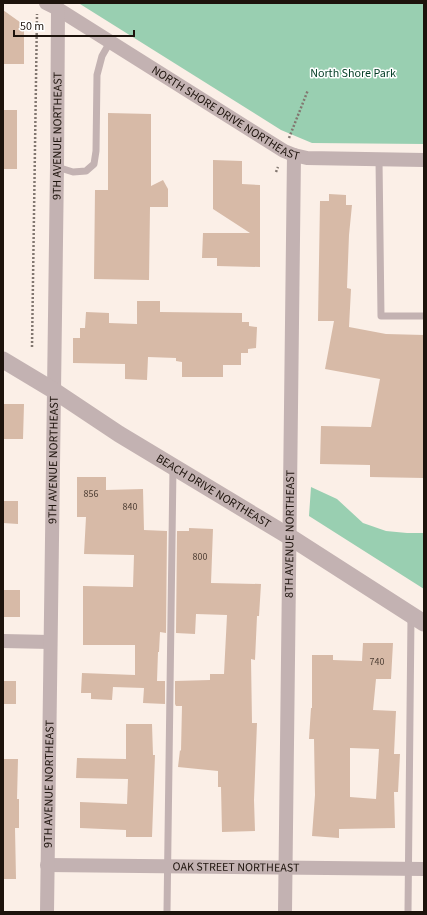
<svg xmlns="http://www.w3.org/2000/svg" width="427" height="915" viewBox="0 0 427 915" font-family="'Source Sans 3',sans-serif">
<rect width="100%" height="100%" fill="#fbefe7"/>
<!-- green -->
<path fill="#99cfb1" d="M80,3H424V144L312,143L281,130L80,4Z
M311,487L337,499L363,523L386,531L407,533H424V589L309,516Z"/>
<!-- building -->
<path fill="#d7baa7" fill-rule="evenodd" d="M3,10L24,25V64H3Z
M3,110H17V169H3Z
M108,113L151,114V186L163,180L168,189V207H150L149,280L94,279L95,190H108Z
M213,160L242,161V184L260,185V267L217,266V258H202L203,233H250L213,209Z
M329,194L346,195V205H352L349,235L347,288L351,289L349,327L386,334L424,335V478L370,477V465L320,464L321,426L371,427L380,379L325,369L334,321H318L320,201H329Z
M137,301H160V312L242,313V322H249V326L257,327L256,348L248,349V353H241V365H223V377H182V362L176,361V358L148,357L147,380L125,379V364L73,363V338H80V328H85L86,312L109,313V323L137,324Z
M3,404H24L23,439H3Z
M77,477H106V490L143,489L144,530L167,531L166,633L160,632L159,652H158L157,681H165V704L143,703L144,688L113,687L112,700L91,699V693H81L82,673L135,675V645H83V586L133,587L134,555L84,554L86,517H77Z
M3,501H18V524L3,523Z
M189,528L213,529L211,583L261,584L259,616H257L255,660L251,659L252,723H257L254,800L255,831L222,832L221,787H218V771L178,767L180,750L181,751L182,706H176L175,704V681L210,680V674H224L227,615L196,614L195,634L176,633L177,531H189Z
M3,590H20V617H3Z
M363,643H393L391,679H376L373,710L396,711L394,754H400L398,792H394L395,828L339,829V838L312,836L315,795L314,739H309L311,708H312V655H333V660L362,661ZM350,748L379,749L376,799L350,797Z
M3,681H16V704H3Z
M126,724H152L153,755H155L152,837H126V830L80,828V802L127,804L128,779L76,778L77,758L126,759Z
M3,759H18L17,799H19V828H15L16,879H3Z"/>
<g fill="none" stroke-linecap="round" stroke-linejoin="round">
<!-- path -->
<path stroke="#827770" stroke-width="2.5" stroke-dasharray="2 2" stroke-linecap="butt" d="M289,138L308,90
M276,172L278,167
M32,347L37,14"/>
<!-- service -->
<path stroke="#c3b2b2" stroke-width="7" d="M379,160L381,316H424
M57,167L73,172L86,171L94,164L96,151L97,75L102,56L110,42
M167,912L173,467
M408,912L411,616"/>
<!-- minor -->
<g stroke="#c3b2b2" stroke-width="14">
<path id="s1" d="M46,3L58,9L284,151L294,155L307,158L424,160"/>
<path d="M3,641L50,642"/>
<path id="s2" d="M47,865L424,869"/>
<path id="s3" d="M47,912L57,167L58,9"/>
<path id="s4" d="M285,912L294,155"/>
</g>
<!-- tertiary -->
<path stroke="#c3b2b2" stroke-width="17" id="s5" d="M3,360L53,390L119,434L290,537L424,623"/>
</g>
<g text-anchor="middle" stroke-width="3" stroke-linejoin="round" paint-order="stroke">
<!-- number labels -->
<g font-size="10" fill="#4c3d33">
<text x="91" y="497">856</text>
<text x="130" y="510">840</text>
<text x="200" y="560">800</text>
<text x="377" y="665">740</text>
</g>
<!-- park labels -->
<g font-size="12" fill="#033c25" stroke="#fff">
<text x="353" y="77">North Shore Park</text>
</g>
<!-- street labels -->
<g font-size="12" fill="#1d130c" stroke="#fff">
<text dy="4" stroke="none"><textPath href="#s1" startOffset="211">NORTH SHORE DRIVE NORTHEAST</textPath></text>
<text dy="4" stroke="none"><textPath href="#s3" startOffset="776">9TH AVENUE NORTHEAST</textPath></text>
<text dy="4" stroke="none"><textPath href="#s3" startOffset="452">9TH AVENUE NORTHEAST</textPath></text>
<text dy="4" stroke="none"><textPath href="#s5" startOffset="248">BEACH DRIVE NORTHEAST</textPath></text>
<text dy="4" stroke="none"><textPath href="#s4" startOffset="378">8TH AVENUE NORTHEAST</textPath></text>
<text dy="4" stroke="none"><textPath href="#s3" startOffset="128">9TH AVENUE NORTHEAST</textPath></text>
<text dy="4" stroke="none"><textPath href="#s2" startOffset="189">OAK STREET NORTHEAST</textPath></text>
</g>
</g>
<!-- border -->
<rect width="427" height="915" fill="none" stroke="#1d130c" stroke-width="8"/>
<!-- scale -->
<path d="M14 30v6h120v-6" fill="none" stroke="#1d130c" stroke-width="2"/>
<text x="20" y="30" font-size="12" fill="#1d130c" stroke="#ffffff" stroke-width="3" paint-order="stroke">50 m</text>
</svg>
